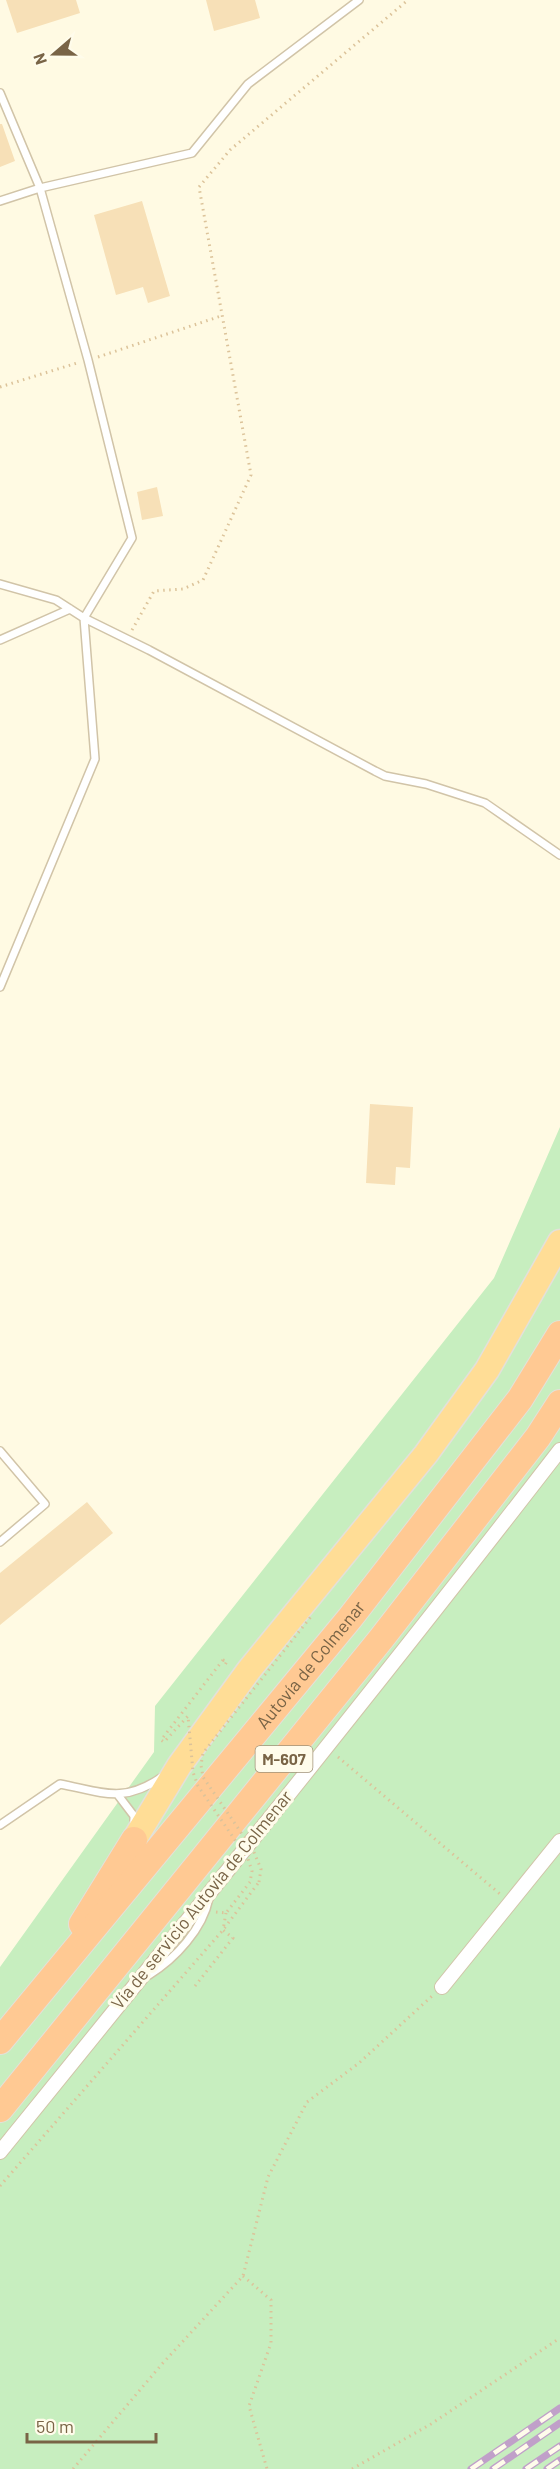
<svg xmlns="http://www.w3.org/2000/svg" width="560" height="2469" viewBox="0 0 560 2469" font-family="Barlow,sans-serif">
<rect width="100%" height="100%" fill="#fffae3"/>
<!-- green -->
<path fill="#c7eebf" d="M560,1127V2469H0V1967L154,1752L155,1706L494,1278Z"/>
<!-- building -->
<path fill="#f7e0b7" d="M6,0H76L80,13L17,33Z
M206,0H255L260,18L214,31Z
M0,124H2L15,161L0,167Z
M142,201L170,296L148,303L143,287L116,295L94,215Z
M157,487L163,516L142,520L137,492Z
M370,1104L413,1107L410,1168L396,1167L395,1185L366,1183Z
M87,1502L113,1533L0,1625V1573Z"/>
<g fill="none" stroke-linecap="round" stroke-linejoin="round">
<!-- service casing -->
<g stroke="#d1c4a8" stroke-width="10">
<path id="service" d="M0,93L40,188L88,360L132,538L84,618L95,759L0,987
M0,201L40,188L192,153L248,84L359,0
M0,584L56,600L84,618L149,650L375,771L385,776L426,784L485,803L560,855
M0,640L70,609
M0,1451L45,1504L0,1542
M118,1795L134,1816V1826
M0,1825L60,1784C102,1792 123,1804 162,1777
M149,1975C175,1959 203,1929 209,1898"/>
</g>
<!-- minor casing -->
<g stroke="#d1c4a8" stroke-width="16">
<path id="minor" d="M442,1987L560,1841
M0,2152C188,1920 377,1687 560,1450"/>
</g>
<!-- trunk casing -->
<g stroke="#e4e0da" stroke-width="27">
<path id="trunk" d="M134,1840L179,1766L249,1670L426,1454L487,1370L560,1242"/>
</g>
<!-- motorway casing -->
<g stroke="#e4e0da" stroke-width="28">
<g id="motorway">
<path d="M82,1924L134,1840"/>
<path id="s1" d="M0,2041L350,1618L520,1399L560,1334"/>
<path d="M0,2109L381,1639L538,1437L560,1403"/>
</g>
</g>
<!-- path -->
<path stroke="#dcc39a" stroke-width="3" stroke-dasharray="1.5 4.5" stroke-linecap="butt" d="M98,357L221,316
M0,387L77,363
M132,630L154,591L183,589L203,580L251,475L199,187L230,150L408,0
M223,1660L227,1661L224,1667
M338,1757L500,1894
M216,1912L226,1913L250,1882
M195,1986L233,1938L223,1930L226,1913
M0,2186L223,1930L259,1882
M243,2276L271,2300V2343L249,2406L267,2469
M73,2469L162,2364L243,2276L268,2177L307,2102L359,2063L432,1996
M352,2469L431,2424L560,2338"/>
<!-- service -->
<use href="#service" stroke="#fff" stroke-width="7"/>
<!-- minor -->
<use href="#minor" stroke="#fff" stroke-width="14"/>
<!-- trunk -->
<use href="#trunk" stroke="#ffdd96" stroke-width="24"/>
<!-- motorway -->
<use href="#motorway" stroke="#ffc993" stroke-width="26"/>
<!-- rail casing -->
<g stroke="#c0a0c9" stroke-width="7">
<path id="rail" d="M471,2469L560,2408
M493,2469L560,2423
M526,2469L560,2446
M547,2469L560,2460"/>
</g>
<!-- rail -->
<use href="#rail" stroke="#fffceb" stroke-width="4.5" stroke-dasharray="14" stroke-linecap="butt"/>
<!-- path-bridge -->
<path stroke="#dcc39a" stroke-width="3" stroke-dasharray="1.5 4.5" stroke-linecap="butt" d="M223,1660L161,1740L164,1742L188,1716L193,1772L198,1786L248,1859L252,1871L250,1882
M259,1882L261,1869L253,1850L203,1777L201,1765L203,1753L313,1614"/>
</g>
<g text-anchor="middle" stroke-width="6" stroke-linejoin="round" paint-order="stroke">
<!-- shield labels -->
<rect fill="#fffceb" stroke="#a19278" stroke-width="1.5" x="255.5" y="1746" width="57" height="26" rx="4.5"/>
<g font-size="16" font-weight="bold" fill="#796446">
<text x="284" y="1765">M-607</text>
</g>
<!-- street labels -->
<g font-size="18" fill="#796446" stroke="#fffceb">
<text dy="6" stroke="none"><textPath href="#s1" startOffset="488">Autovía de Colmenar</textPath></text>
<text transform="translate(202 1900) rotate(-51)" y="6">Vía de servicio Autovía de Colmenar</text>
</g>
</g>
<!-- north arrow -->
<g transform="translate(54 54) rotate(250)" stroke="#fffceb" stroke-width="4.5" paint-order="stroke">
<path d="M0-4.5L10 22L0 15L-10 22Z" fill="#796446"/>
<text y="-9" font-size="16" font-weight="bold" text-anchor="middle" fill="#796446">N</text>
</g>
<!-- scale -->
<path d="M27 2433v9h129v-9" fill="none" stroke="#796446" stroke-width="3"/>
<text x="36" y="2433" font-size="18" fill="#796446" stroke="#fffceb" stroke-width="4.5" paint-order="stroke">50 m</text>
</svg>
